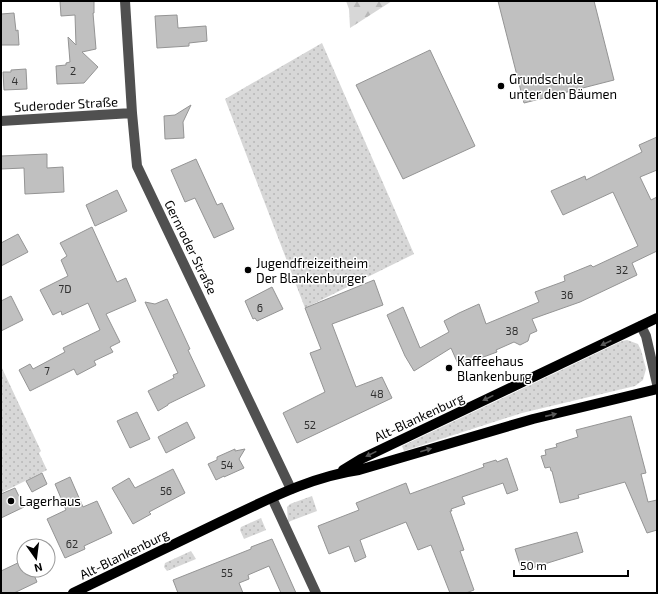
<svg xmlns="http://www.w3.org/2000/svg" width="658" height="594" viewBox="0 0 658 594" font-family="'Exo 2',sans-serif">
<defs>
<pattern id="grass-dots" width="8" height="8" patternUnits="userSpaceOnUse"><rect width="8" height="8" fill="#d7d7d7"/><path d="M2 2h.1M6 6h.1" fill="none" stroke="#b7b7b7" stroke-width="1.8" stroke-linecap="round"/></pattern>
<pattern id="forest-firs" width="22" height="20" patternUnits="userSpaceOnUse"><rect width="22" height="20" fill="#d7d7d7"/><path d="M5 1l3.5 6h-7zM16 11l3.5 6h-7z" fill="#b7b7b7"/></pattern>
</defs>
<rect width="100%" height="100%" fill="#fff"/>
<!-- grass -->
<path fill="url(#grass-dots)" d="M322,43L414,254L305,308L225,99Z
M627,340L638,344L641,350L646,369L643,380L635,386L522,413L404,451L402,446L622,341Z
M1,366L41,451L39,453L47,470L1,493Z
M312,496L317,511L288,522L287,507L290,504Z
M261,518L266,530L244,539L240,530L241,527Z
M191,551L196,559L167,571L164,567L165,563Z"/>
<!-- forest -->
<path fill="url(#forest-firs)" d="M346,1H392L350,28L349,9Z"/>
<!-- building -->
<path fill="#c0c0c0" stroke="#949494" d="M60,1H94V13H93L96,49L82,52L98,67L84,83L57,84L56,66L66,65V63L70,62L68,37L76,45L75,15L61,16Z
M498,1H594L614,80L524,103Z
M14,13L16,31L18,30L19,45H1V14Z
M177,15L178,28L206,26L207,41L189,43V46L157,48L155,16Z
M430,50L475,146L403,179L356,85Z
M26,69L27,89L4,90L3,72H11V70Z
M191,105L183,122L184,138L165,139L164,116L175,115Z
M657,137V170L640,177L651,200L657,197V251L632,263L637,275L580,302L532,319L537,331L530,334L528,341L520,345L514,342L496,350L497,352L459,366L451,348L414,371L405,356L387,315L403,307L420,348L449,332L444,321L459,313L479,304L486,324L539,302L535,292L565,281L564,276L591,265L593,267L638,246L613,192L563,215L551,191L585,176L586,180L642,152L639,145Z
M47,154V168L63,167L64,192L25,194L24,168L1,169V156Z
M196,159L217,205L222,203L234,229L214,238L195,198L185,202L171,170Z
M117,190L127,211L95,226L86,205Z
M92,227L117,282L126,278L136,301L106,314L120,342L110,347L113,352L94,361L96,365L77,375L74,369L30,391L19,370L30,364L33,369L65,352L63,348L100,330L88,303L62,315L61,311L53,315L40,290L68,276L61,260L67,256L60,243Z
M18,234L28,252L1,266V243Z
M374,280L383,305L332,324L356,387L382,377L392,398L297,443L283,413L325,392L310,353L321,349L305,308Z
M272,287L283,309L257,321L255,318L253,319L245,301Z
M11,296L23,320L1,331V301Z
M167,299L190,349L188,350L205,386L168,404V405L158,411L148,391L174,378L173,375L178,373L145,302L155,304Z
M137,412L150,439L130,448L117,421Z
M631,416L646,473L641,474L648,502L657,500V530L647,533L625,482L578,495L579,498L560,503L552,471H551L550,467L545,468L541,456L546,455L545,450L557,447L556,444L578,437L576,430Z
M187,422L195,438L166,453L158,437Z
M235,449V451L245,449L239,459L244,468L224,477V476L216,480L208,464L217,460V457Z
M507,458L518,490L507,494L503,483L462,497L465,504L451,509L452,511H450L464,550L460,551L474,590L466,593H450L431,545L418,550L406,522L360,540L366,557L355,562L349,546L329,554L318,526L359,510L356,503L406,483L410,494L484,467L483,464L496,460L497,462Z
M173,469L185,493L149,512L151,514L133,524L112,488L129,478L135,488Z
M42,473L47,484L32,492L26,481Z
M70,477L83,507L97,501L112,533L84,546L85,549L65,558L47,519L66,510L55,484Z
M15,488L24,507L1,518V494Z
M577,532L583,552L522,571L515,549Z
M272,539L296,593H281L269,566L248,575L249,579L239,583L243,593H178L173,580L251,549V547Z
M24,560V570H32L37,582L14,593H1V571Z"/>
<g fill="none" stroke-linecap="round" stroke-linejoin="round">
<!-- minor -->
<path stroke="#505050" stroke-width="10" d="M125,1L132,113L137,166L291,489
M1,121L132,113
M641,326L646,336L657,384
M272,498L316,593"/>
<!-- major -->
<path stroke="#000" stroke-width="10" d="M343,470L361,459L657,318
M73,593C122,569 171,546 220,522C265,501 309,477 359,470L533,419L657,389"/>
</g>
<!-- one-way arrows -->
<defs><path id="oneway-solid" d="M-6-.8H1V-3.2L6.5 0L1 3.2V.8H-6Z"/></defs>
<g fill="#595959">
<use href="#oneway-solid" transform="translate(606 343) rotate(155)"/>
<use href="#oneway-solid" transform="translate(488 398) rotate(154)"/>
<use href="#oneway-solid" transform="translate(551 415) rotate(-13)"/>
<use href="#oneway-solid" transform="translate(426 450) rotate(-16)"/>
<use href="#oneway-solid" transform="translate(371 454) rotate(154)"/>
</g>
<!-- markers -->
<g fill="#000" stroke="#fff" stroke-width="1.5">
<circle cx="501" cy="86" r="4"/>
<circle cx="248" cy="270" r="4"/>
<circle cx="449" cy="368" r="4"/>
<circle cx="11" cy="501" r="4"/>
</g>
<g text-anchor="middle" stroke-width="3" stroke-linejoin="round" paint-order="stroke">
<!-- number labels -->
<g font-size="11" fill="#303030">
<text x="73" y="75">2</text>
<text x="15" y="85">4</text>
<text x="622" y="274">32</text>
<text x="65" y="293">7D</text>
<text x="567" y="299">36</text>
<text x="260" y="312">6</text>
<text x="512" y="335">38</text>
<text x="47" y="375">7</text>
<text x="377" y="398">48</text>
<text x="310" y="429">52</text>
<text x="227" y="469">54</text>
<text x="166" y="495">56</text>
<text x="72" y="548">62</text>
<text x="227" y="577">55</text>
</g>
<!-- poi labels -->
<g font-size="13" fill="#000" stroke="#fff" text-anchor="start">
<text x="509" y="84">Grundschule<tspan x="509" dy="15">unter den Bäumen</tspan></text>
<text x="256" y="268">Jugendfreizeitheim<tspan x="256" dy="15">Der Blankenburger</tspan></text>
<text x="457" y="366">Kaffeehaus<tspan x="457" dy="15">Blankenburg</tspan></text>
<text x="19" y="506">Lagerhaus</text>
</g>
<!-- street labels -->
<g font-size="13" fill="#000" stroke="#fff">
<text transform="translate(66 104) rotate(-3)" y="5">Suderoder Straße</text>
<text transform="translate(191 247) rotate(64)" y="5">Gernroder Straße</text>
<text transform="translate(419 417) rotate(-25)" y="5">Alt-Blankenburg</text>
<text transform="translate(124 554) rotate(-26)" y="5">Alt-Blankenburg</text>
</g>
</g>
<!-- border -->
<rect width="658" height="594" fill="none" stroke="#000000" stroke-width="4"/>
<!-- north arrow -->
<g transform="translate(36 558) rotate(166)"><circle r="19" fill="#ffffff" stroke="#999999"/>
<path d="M0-3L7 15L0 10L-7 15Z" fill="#000000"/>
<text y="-6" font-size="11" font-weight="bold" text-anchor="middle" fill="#000000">N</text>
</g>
<!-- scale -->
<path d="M514 570v6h114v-6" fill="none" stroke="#000000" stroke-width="2"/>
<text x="520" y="570" font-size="12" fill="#000000" stroke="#ffffff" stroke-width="3" paint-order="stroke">50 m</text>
</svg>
